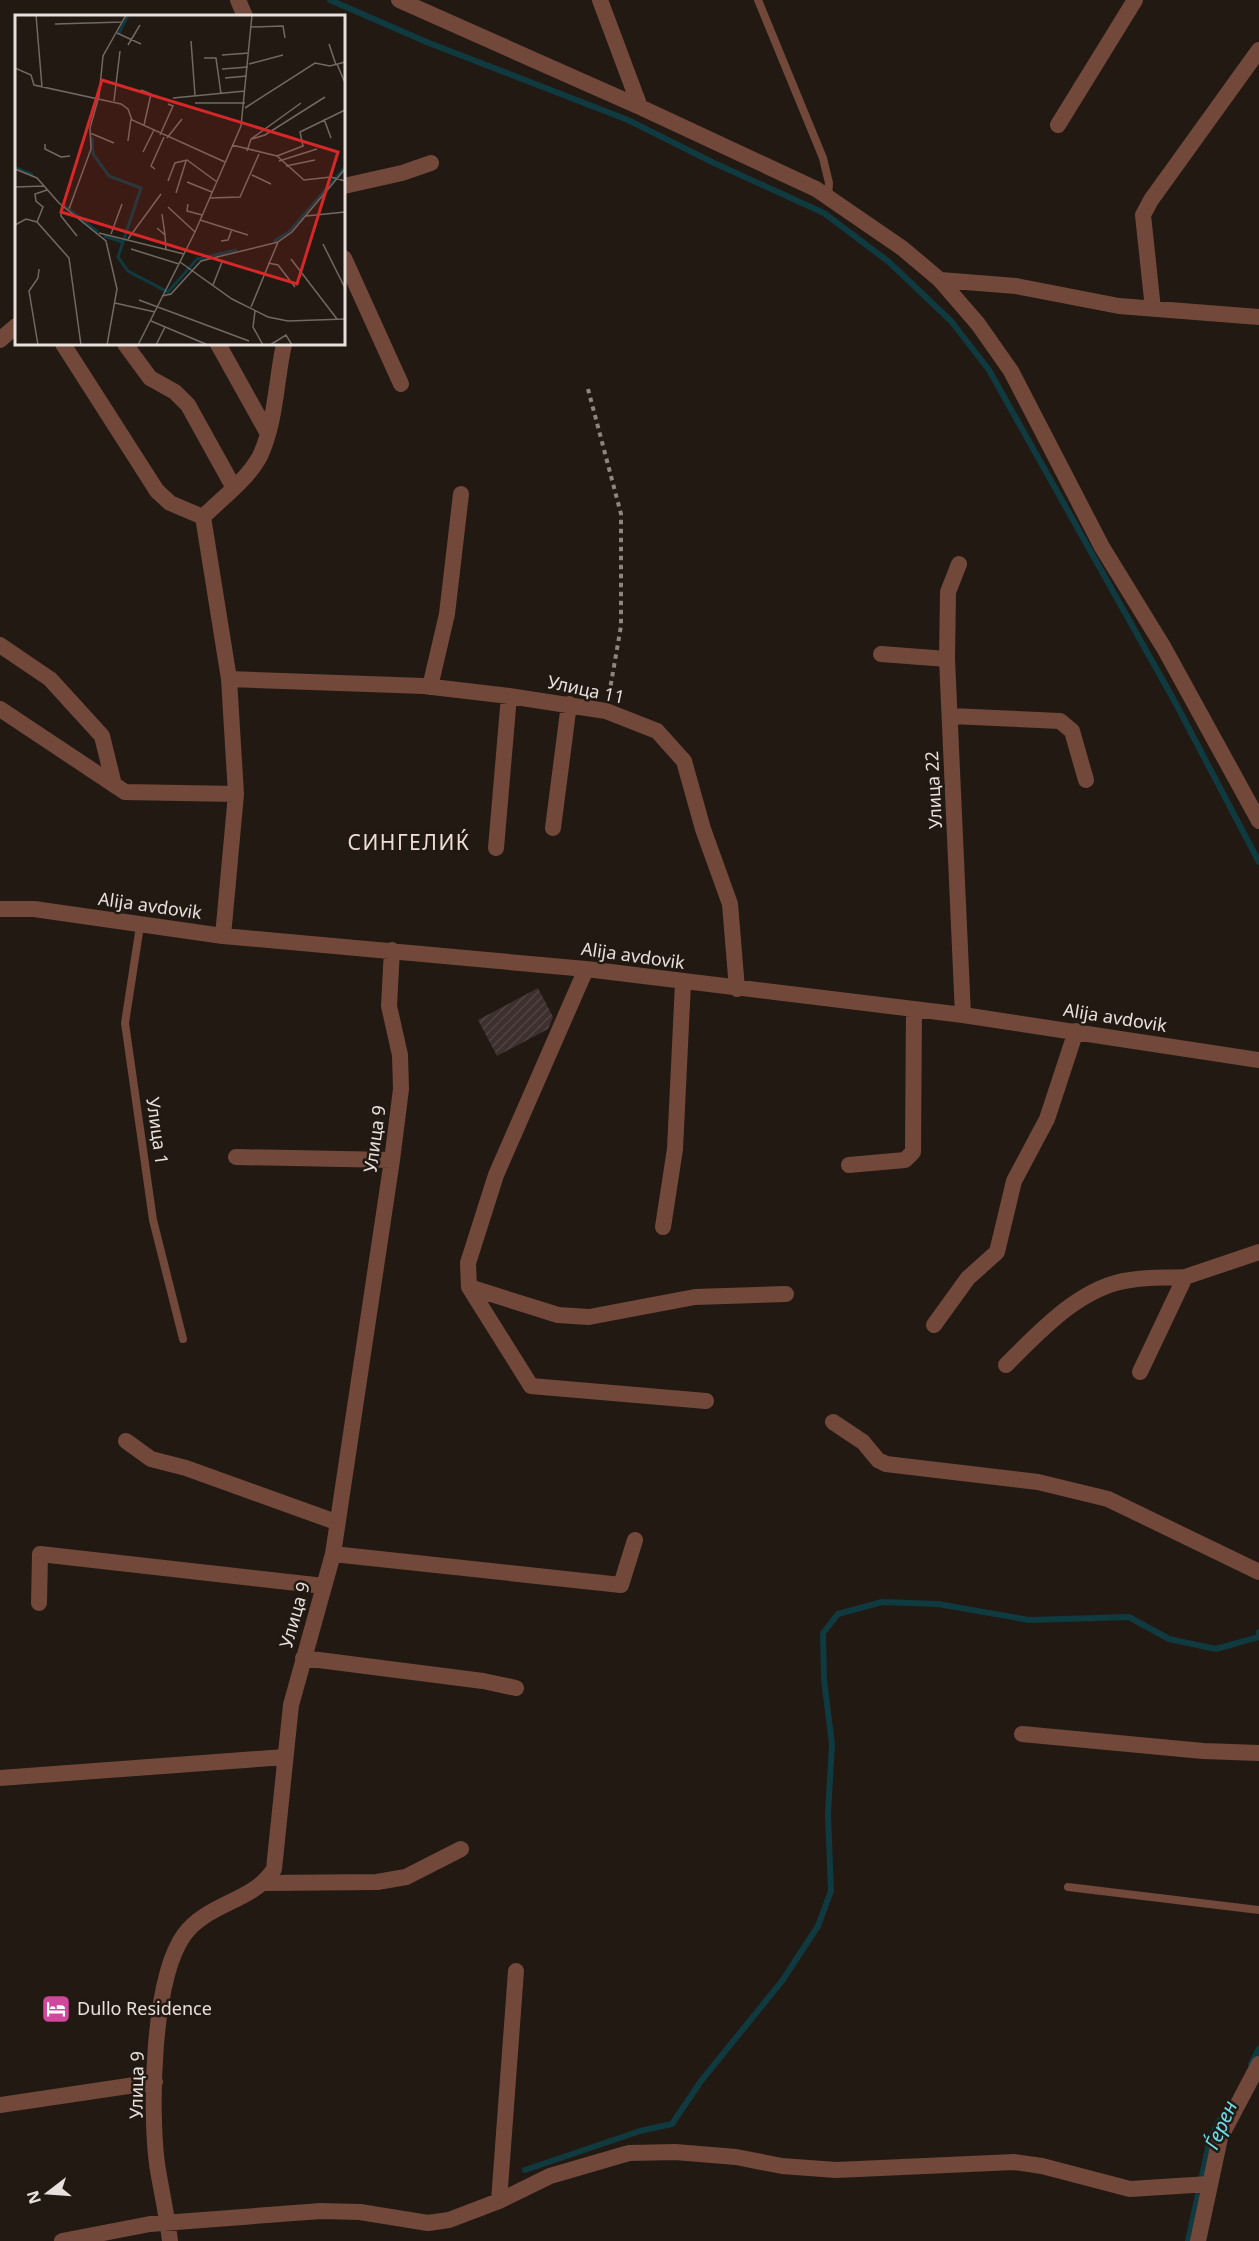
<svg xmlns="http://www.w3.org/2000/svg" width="1259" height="2241" viewBox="0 0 1259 2241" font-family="'Noto Sans',sans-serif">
<defs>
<pattern id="building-hatch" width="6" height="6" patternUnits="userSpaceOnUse" patternTransform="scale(1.5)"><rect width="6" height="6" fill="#3d302f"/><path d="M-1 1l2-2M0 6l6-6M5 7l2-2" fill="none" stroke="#504443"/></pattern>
</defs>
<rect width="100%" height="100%" fill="#221912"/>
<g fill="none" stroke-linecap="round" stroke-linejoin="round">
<!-- stream -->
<path stroke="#0f3a40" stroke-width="6" d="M330,0L429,43L628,120L712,162L824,213L889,262L951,321L989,370L1175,702L1259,862
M1251,2064L1259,2049
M525,2170L640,2131L672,2124L701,2081L782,1981L818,1926L831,1891L828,1814L832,1744L824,1680L823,1633L838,1614L882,1602L938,1604L1029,1620L1129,1617L1169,1639L1216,1649L1259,1637V1632
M1188,2241L1210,2139L1221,2118"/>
</g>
<!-- building -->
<path fill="url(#building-hatch)" d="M538,988L553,1017L548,1029L497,1056L478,1020Z"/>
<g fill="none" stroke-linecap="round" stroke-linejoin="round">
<!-- path -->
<path stroke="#8d8580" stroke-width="4" stroke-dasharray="4.5 4.5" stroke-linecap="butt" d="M588,389L621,514V626L609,695"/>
<!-- service -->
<path stroke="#72483a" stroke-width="8" d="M758,0L823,158L829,183L828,197
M140,926L125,1023L153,1220L183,1339
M1068,1887L1259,1910"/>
<!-- minor -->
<path stroke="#72483a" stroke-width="16" d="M238,0L245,16
M399,0L640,107L816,189L902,248L940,280L1016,286L1119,306L1259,317
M600,0L640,107
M1058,125L1135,0
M344,186L402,173L431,163
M344,258L401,384
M940,280L978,324L1011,371L1102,547L1164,648L1259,821
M1153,309L1143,215L1151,200L1259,50
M0,340L16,326
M63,344L157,491L170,503L203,517
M125,344L150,378L175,392L188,405L234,488
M218,344L267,432
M959,564L948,592L947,659L963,1015
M0,645L50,679L102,736L114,785
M881,654L947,659
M229,679L424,686L509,696L606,711L657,731L684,761L703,829L730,904L737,989
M430,687L447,614L461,494
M0,709L125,792L236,794
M950,716L1060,721L1072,731L1086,780
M553,828L569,704
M496,848L509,696
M0,909H34L223,936L586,969L963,1015L1259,1060
M223,936L236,794L229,679L203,517C221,499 248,479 260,456C276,422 276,380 284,344
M586,969L496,1175L468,1263L469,1287L531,1386L706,1401
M236,1157L392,1160
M849,1165L905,1160L913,1152L914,1009
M663,1227L675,1149L683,983
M469,1287L558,1315L589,1317L695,1297L786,1294
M934,1325L968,1278L997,1252L1014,1181L1047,1119L1076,1031
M1006,1365C1039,1332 1081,1286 1130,1280C1148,1277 1167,1278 1185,1277
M1140,1372L1185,1277L1259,1252
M833,1422L863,1442L878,1460L886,1464L1038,1482L1108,1499L1259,1572
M126,1441L151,1459L186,1468L336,1522
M333,1554L621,1585L635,1540
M39,1603L40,1554L324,1586
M303,1658L483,1681L516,1688
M1022,1734L1203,1751L1259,1753
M0,1778L285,1757
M265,1883L377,1882L406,1877L461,1849
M0,2105L155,2082
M499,2201L516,1971
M62,2241L150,2224L321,2211L360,2212L428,2223L449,2220L499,2201L550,2176L629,2153L675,2152L736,2157L782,2166L836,2170L1014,2162L1042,2166L1130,2189L1209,2184
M170,2241C167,2215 161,2190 157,2164C150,2110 152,1980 184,1935C208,1902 254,1902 274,1869L291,1705L333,1554L392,1160L401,1089L400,1055L389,1006L392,950
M1198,2241L1220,2138L1259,2064"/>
</g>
<!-- icons -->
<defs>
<g id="hotel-square" transform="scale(1.5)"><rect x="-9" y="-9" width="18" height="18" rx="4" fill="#d1479c" stroke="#221912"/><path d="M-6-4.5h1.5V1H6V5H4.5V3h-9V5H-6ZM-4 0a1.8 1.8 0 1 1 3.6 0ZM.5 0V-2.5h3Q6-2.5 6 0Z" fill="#fff"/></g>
</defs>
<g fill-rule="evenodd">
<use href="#hotel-square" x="56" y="2009"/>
</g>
<g text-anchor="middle" stroke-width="5" stroke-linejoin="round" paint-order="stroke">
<!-- street labels -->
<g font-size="18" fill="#e7e0dc" stroke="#221912">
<text transform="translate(586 690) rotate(12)" y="6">Улица 11</text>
<text transform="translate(934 790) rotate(-93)" y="6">Улица 22</text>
<text transform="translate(150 906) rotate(8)" y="6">Alija avdovik</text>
<text transform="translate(633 956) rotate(8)" y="6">Alija avdovik</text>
<text transform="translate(1115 1018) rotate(9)" y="6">Alija avdovik</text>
<text transform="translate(157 1131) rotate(82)" y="6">Улица 1</text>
<text transform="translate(375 1139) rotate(-82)" y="6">Улица 9</text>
<text transform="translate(295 1615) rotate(-74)" y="6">Улица 9</text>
<text transform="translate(137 2085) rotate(-89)" y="6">Улица 9</text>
</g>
<!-- poi labels -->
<g font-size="18" fill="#e7e0dc" stroke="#221912" text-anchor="start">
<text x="77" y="2015">Dullo Residence</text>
</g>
<!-- water labels -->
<g font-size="20" font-style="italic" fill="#67deed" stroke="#221912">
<text transform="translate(1221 2125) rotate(-66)" y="7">Ѓерен</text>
</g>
<!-- quarter labels -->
<g font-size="21" letter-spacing="1.5" fill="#ecded6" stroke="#221912">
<text x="409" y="850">СИНГЕЛИЌ</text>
</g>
</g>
<!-- overview -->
<g transform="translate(15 15)">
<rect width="330" height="330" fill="#221912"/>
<path fill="none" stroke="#0f3a40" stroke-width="3" d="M104,18L113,0M77,122L78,139L94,161L126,173L103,242L113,256L153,277L182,244L222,235M1,153L18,160M47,189L83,217M89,221L107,227M259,226L274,217L330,152"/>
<path fill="none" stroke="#716963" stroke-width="1.5" d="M21,0L27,72M40,9L108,7M236,12L268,11L270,23M102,18L126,29M176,26L180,80M314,29L321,50M113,30L125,10M207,40L234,38M189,43H201L206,79M234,49L268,40M322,49L330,68M0,53L16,60L19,70L106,89L113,94L117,105L210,147M207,54L233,52M210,63L232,61M126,75L136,79L129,110M158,83L230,76M99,86L105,36M180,88H230M230,93L300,48L315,51L330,47M309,104L316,123M75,118L99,128M145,120L158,91L153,89M152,123L167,104M237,124L250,120L310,82M113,126L116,104M30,129V134L46,142L55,141M217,130L262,141L289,165L316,162L330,166M232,136L236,124L286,88M128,137L139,115M262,141L288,131L285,117L330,95M264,146L302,134M271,151L300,145M0,154L22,163L44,188L91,226L102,274L92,330M140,154L136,151L149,122M237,160L256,169M153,166L160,148L172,145L202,167M172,167L197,177M0,172L29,171M161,178L171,146M195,183L225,182L244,139M173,189L172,196L187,200M47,190L46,201L62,221M153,192L180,217M54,194L76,134L75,113L84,81L88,41L111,0M147,199L150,220M291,201L330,197M185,205L233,220M22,207L28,192L21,186L20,179L32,175M0,210L11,204L22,207L54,243L66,330M142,213L150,220L151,235M84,218L169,239M96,219L107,189M113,224L146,179M206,226L213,225L217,214M308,229L330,273M116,234L164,249M276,244L322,304M165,247L217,284L253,302L273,306L330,304M253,248L263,250L280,272M198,270L207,247M147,281L156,279L186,246L263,227M124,285L234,326M100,288L140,297M236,292L263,227L277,217L330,154M240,296L238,312L248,330M136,306L193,330M23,330L14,276L23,263L24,254M123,330L180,217L226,111L237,0M141,330L150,312M255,330L271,320L277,330"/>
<path fill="#d62828" fill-opacity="0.15" stroke="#d62828" stroke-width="3" d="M87,65L323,137L282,269L46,197Z"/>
<rect width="330" height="330" fill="none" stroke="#e7e0dc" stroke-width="3"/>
</g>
<!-- north arrow -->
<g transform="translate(48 2193) rotate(253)" stroke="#221912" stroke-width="4.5" paint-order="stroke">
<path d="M0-4.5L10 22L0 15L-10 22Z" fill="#e7e0dc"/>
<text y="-9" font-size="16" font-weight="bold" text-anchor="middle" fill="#e7e0dc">N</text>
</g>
</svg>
